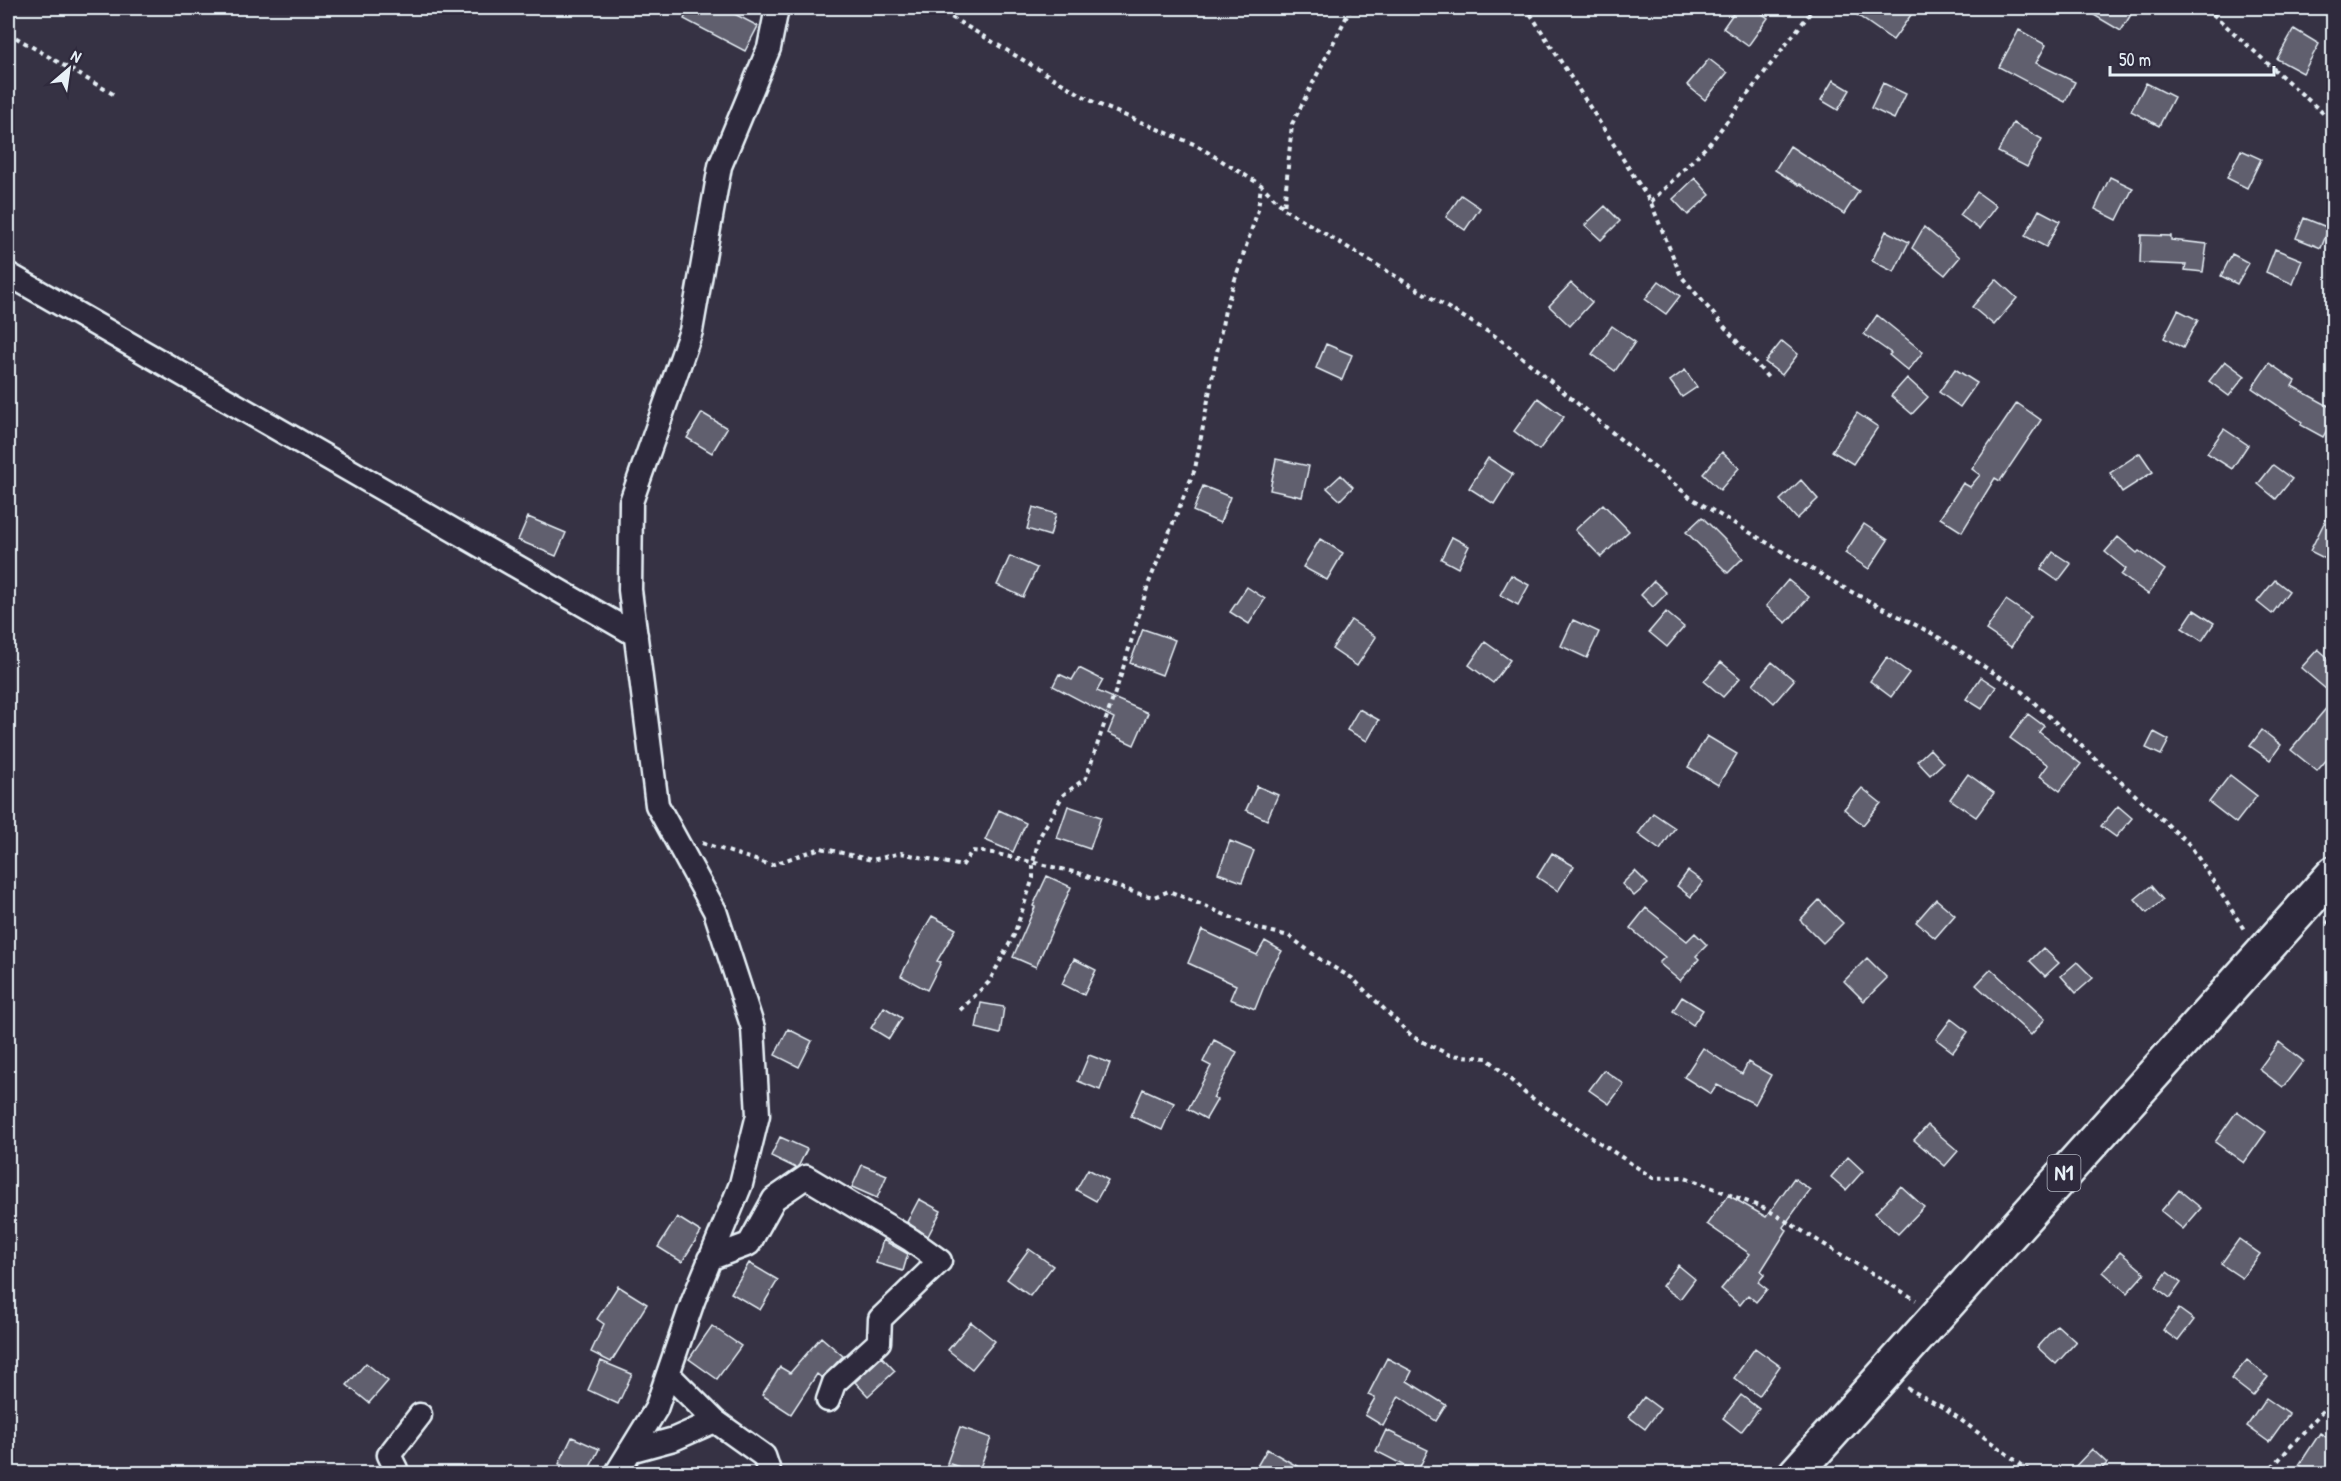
<svg xmlns="http://www.w3.org/2000/svg" width="2341" height="1481" viewBox="0 0 2341 1481" font-family="'Patrick Hand',sans-serif">
<rect width="100%" height="100%" fill="#363244"/>
<filter id="ink" filterUnits="userSpaceOnUse"><feTurbulence type="fractalNoise" baseFrequency=".0167" numOctaves="2"/><feDisplacementMap in="SourceGraphic" scale="12" xChannelSelector="R" yChannelSelector="G"/><feConvolveMatrix kernelMatrix="1 2 1 2 8 2 1 2 1" color-interpolation-filters="sRGB"/></filter>
<g filter="url(#ink)">
<!-- building -->
<path fill="#605e6e" stroke="#e8f1f8" stroke-width="1.5" d="M690,8H723L758,26L745,51L684,19Z
M1737,8H1754L1768,18L1748,46L1723,28Z
M1847,8H1916L1893,40Z
M2082,8H2135L2121,31Z
M2294,29L2319,44L2303,73L2277,59Z
M2019,30L2046,45L2036,63L2075,82L2065,102L1999,67Z
M1709,59L1727,73L1705,100L1687,85Z
M1833,80L1850,90L1838,110L1821,100Z
M1883,83L1906,94L1894,119L1871,108Z
M2146,83L2174,97L2159,126L2131,111Z
M2013,123L2042,139L2027,167L1998,152Z
M1790,146L1859,191L1844,214L1800,184L1799,185L1775,170Z
M2241,150L2261,159L2247,188L2227,178Z
M2110,177L2133,188L2117,220L2095,209Z
M1695,178L1710,195L1688,215L1673,199Z
M1977,192L1996,206L1979,229L1960,215Z
M1461,195L1480,208L1465,230L1446,217Z
M1605,206L1620,221L1601,240L1585,225Z
M2039,210L2060,221L2046,247L2025,236Z
M2304,218L2329,228L2321,248L2296,238Z
M1924,227L1960,257L1945,275L1912,248Z
M1886,231L1909,242L1894,272L1872,261Z
M2141,235L2171,236V240L2207,244L2203,272L2185,270L2186,265L2140,263Z
M2275,249L2302,260L2293,284L2266,272Z
M2232,254L2249,263L2237,284L2221,276Z
M1996,279L2017,298L1994,325L1972,307Z
M1659,281L1680,296L1666,314L1645,299Z
M1571,283L1592,302L1570,326L1549,306Z
M2178,310L2198,320L2183,348L2164,338Z
M1877,315L1923,352L1908,371L1889,355L1891,353L1864,334Z
M1612,326L1635,342L1615,371L1592,354Z
M1782,341L1798,354L1782,375L1765,362Z
M1326,344L1352,355L1342,380L1316,368Z
M2225,361L2245,376L2229,396L2209,381Z
M2269,363L2295,381L2292,386L2334,409V417L2323,437L2301,425L2302,422L2252,388Z
M1955,369L1977,383L1960,407L1939,392Z
M1685,370L1697,387L1682,397L1670,381Z
M1907,378L1928,397L1912,414L1891,396Z
M1538,398L1564,417L1539,450L1514,431Z
M2017,403L2041,420L2000,481L1995,478L1962,532L1940,518L1963,483L1970,487L1980,475L1972,469Z
M702,413L727,428L712,453L687,438Z
M1857,413L1878,427L1853,464L1832,451Z
M2224,429L2248,445L2232,469L2207,453Z
M1722,452L1739,468L1720,490L1703,474Z
M2140,453L2153,472L2122,492L2110,473Z
M1488,458L1513,474L1494,504L1469,488Z
M1276,459L1309,466L1302,497L1270,490Z
M2273,465L2292,479L2276,499L2258,484Z
M1341,475L1353,487L1340,500L1327,488Z
M1801,480L1818,499L1797,519L1780,500Z
M1203,486L1230,497L1220,523L1193,511Z
M2334,503V563L2310,551Z
M1603,504L1629,531L1601,557L1575,530Z
M1033,507L1056,514L1050,536L1027,529Z
M528,517L566,533L556,556L518,540Z
M1702,517L1743,558L1728,573L1686,532Z
M1864,524L1888,540L1869,569L1845,553Z
M1452,537L1469,546L1458,568L1441,559Z
M2118,537L2137,553L2139,551L2165,570L2148,594L2121,575L2126,569L2105,552Z
M1320,539L1343,553L1327,580L1303,567Z
M2053,552L2071,564L2058,581L2041,569Z
M1010,556L1037,568L1023,597L997,585Z
M1511,575L1529,585L1518,605L1500,595Z
M1788,580L1809,597L1786,623L1766,606Z
M2275,580L2289,591L2272,614L2257,602Z
M1654,581L1667,593L1653,607L1641,595Z
M1247,587L1265,599L1249,624L1230,612Z
M2006,600L2031,617L2011,647L1986,630Z
M2194,610L2214,623L2202,641L2182,628Z
M1666,612L1684,627L1667,647L1649,632Z
M1351,620L1376,637L1357,666L1332,649Z
M1573,620L1599,632L1587,658L1561,646Z
M1143,629L1175,640L1162,675L1130,663Z
M1485,642L1510,660L1493,683L1469,665Z
M2318,649L2334,663V696L2301,668Z
M1887,657L1909,673L1891,697L1870,681Z
M1721,662L1740,678L1723,697L1704,681Z
M1772,662L1794,680L1774,703L1753,684Z
M1079,668L1103,680L1097,691L1148,713L1134,745L1108,733L1114,718L1053,686L1059,674L1072,680Z
M1981,677L1996,687L1982,709L1966,699Z
M2334,699V751L2317,771L2291,750Z
M1359,709L1379,720L1367,741L1347,730Z
M2028,714L2044,726L2039,732L2081,764L2060,791L2040,776L2048,765L2010,738Z
M2262,730L2281,745L2270,760L2250,746Z
M2154,732L2169,740L2161,755L2146,748Z
M1707,736L1737,754L1718,785L1688,767Z
M1930,749L1943,763L1930,775L1917,761Z
M1968,774L1994,793L1976,817L1950,799Z
M2230,775L2257,796L2236,823L2209,802Z
M1257,786L1278,795L1267,820L1246,810Z
M1862,788L1881,803L1863,825L1844,809Z
M1068,806L1101,817L1090,849L1057,838Z
M2118,806L2132,818L2116,837L2101,826Z
M999,810L1026,823L1013,852L985,840Z
M1653,813L1675,828L1660,850L1638,834Z
M1230,841L1254,851L1242,882L1218,873Z
M1552,853L1574,866L1558,891L1537,877Z
M1635,871L1648,884L1634,896L1622,884Z
M1688,871L1703,882L1691,897L1677,886Z
M1047,876L1071,887L1036,967L1013,957L1035,907L1033,906Z
M2151,886L2163,900L2147,913L2135,899Z
M1936,899L1955,915L1935,938L1916,922Z
M1819,900L1843,923L1823,943L1800,920Z
M1646,908L1687,941L1695,933L1707,945L1696,956L1699,959L1680,981L1659,963L1665,957L1630,928Z
M932,916L956,929L937,961L941,962L927,990L901,976L917,944L916,943Z
M1202,930L1257,955L1265,941L1282,951L1270,971L1255,1009L1230,999L1236,985L1188,963Z
M2043,948L2059,963L2045,976L2030,961Z
M1867,958L1887,978L1864,1001L1844,981Z
M1074,959L1096,970L1084,995L1062,984Z
M2077,962L2093,978L2076,993L2061,976Z
M1991,969L2045,1019L2031,1035L1976,985Z
M1682,997L1703,1010L1693,1025L1673,1011Z
M981,1003L1004,1007L1000,1034L976,1028Z
M884,1007L902,1018L889,1039L871,1028Z
M1951,1019L1968,1032L1953,1052L1936,1039Z
M788,1029L812,1041L799,1067L775,1055Z
M1214,1040L1237,1052L1213,1098L1217,1100L1206,1119L1188,1109L1211,1066L1203,1062Z
M2279,1042L2303,1061L2283,1087L2259,1069Z
M1703,1048L1742,1074L1748,1062L1771,1075L1755,1104L1717,1085L1711,1094L1684,1077Z
M1089,1055L1110,1063L1100,1090L1078,1081Z
M1604,1070L1624,1084L1609,1104L1589,1090Z
M1143,1089L1174,1103L1162,1130L1131,1116Z
M2237,1111L2266,1132L2244,1163L2215,1142Z
M1928,1125L1958,1151L1945,1166L1914,1140Z
M780,1137L807,1149L799,1165L796,1168L771,1156Z
M1848,1157L1863,1171L1846,1190L1831,1177Z
M862,1165L887,1175L877,1198L852,1187Z
M1088,1169L1108,1180L1096,1201L1076,1190Z
M1794,1178L1810,1190L1783,1227L1787,1230L1761,1271L1765,1274L1758,1282L1767,1289L1756,1302L1748,1295L1740,1305L1721,1289L1750,1254L1707,1224L1728,1195L1766,1217Z
M1901,1186L1924,1207L1898,1234L1875,1213Z
M2179,1190L2201,1208L2183,1229L2161,1211Z
M919,1199L941,1211L928,1236L907,1222Z
M677,1217L701,1232L682,1262L658,1247Z
M2239,1239L2260,1254L2242,1278L2221,1264Z
M883,1240L908,1254L903,1271L876,1263Z
M1029,1249L1053,1266L1030,1296L1007,1279Z
M2120,1252L2145,1273L2127,1293L2103,1272Z
M749,1263L778,1280L760,1310L731,1293Z
M1678,1265L1695,1279L1680,1299L1662,1286Z
M2167,1272L2181,1283L2170,1298L2156,1287Z
M618,1286L647,1304L611,1362L591,1352L604,1324L597,1319Z
M2179,1309L2194,1320L2178,1341L2163,1330Z
M971,1322L995,1341L972,1369L948,1350Z
M2057,1325L2076,1342L2056,1364L2037,1347Z
M712,1326L741,1346L717,1379L689,1359Z
M821,1337L843,1356L822,1378L817,1374L791,1414L762,1395L780,1367L790,1373Z
M1755,1348L1780,1366L1759,1396L1734,1378Z
M882,1357L895,1371L868,1396L855,1382Z
M1387,1358L1412,1371L1407,1381L1446,1405L1436,1421L1399,1396L1383,1426L1365,1415L1375,1398L1368,1395Z
M2247,1360L2268,1377L2253,1396L2231,1379Z
M601,1361L632,1374L618,1404L588,1390Z
M366,1363L388,1381L369,1403L347,1385Z
M1741,1395L1759,1409L1741,1432L1723,1418Z
M1644,1397L1660,1409L1645,1429L1629,1417Z
M2266,1398L2289,1414L2269,1442L2247,1426Z
M960,1427L991,1438L978,1473L947,1463Z
M1386,1430L1428,1450L1417,1472L1376,1451Z
M2320,1433L2334,1442V1473H2312L2299,1465Z
M572,1437L599,1449L587,1473H579L559,1464Z
M1267,1449L1309,1473H1253Z
M2092,1449L2107,1463L2098,1473H2069Z"/>
<g fill="none" stroke-linecap="round" stroke-linejoin="round">
<!-- street casing -->
<g stroke="#e8f1f8" stroke-width="27">
<path id="street" d="M8,274L636,635
M709,1259L749,1244L774,1199L806,1177L911,1240L940,1261L880,1319L879,1342L834,1383L828,1400
M669,1375L715,1421L764,1456L770,1474
M630,1451L674,1439L715,1421
M393,1474L396,1469L389,1455L420,1415
M616,1474L656,1409L693,1301L741,1184L758,1115L753,1028L715,911L657,805L630,590L631,502L691,331L720,166L769,48L777,8"/>
</g>
<!-- highway casing -->
<g stroke="#e8f1f8" stroke-width="38">
<path id="highway" d="M1795,1474L2334,873"/>
</g>
<!-- path -->
<path stroke="#e8f1f8" stroke-width="4" stroke-dasharray="4.5 4.5" stroke-linecap="butt" d="M936,8L1095,103L1196,145L1261,185L1284,208
M1351,8L1292,124L1284,209L1500,339L1691,498L1846,589L1935,635L2019,689L2190,845L2245,931
M1524,8L1528,10L1651,203L1681,276L1770,380
M2206,8L2324,114L2334,120
M8,33L113,94
M1651,202L1711,142L1814,8
M702,843L771,865L821,848L872,860L901,853L962,866L972,851L993,853L1078,873L1136,893L1154,897L1169,891L1256,928L1289,936L1321,960L1352,978L1413,1037L1450,1055L1487,1058L1526,1094L1653,1178L1685,1177L1766,1209L1916,1300
M2327,921L2334,928
M960,1010L989,982L1014,935L1033,878V863L1039,838L1063,795L1086,778L1121,675L1148,585L1195,469L1225,310L1258,210L1261,185
M1907,1388L1946,1409L2034,1474
M2266,1474L2334,1398"/>
<!-- street -->
<use href="#street" stroke="#2f2a3d" stroke-width="22"/>
<!-- highway -->
<use href="#highway" stroke="#2f2a3d" stroke-width="33"/>
</g>
</g>
<g text-anchor="middle" stroke-width="6" stroke-linejoin="round" paint-order="stroke">
<!-- shield labels -->
<rect fill="#2f2a3d" stroke="#b0b5c0" stroke-width="1.5" x="2047.5" y="1155" width="33" height="36" rx="4.5"/>
<g font-size="21" font-weight="bold" fill="#e8f1f8">
<text x="2064" y="1180">N1</text>
</g>
</g>
<!-- margin -->
<rect width="2341" height="1481" fill="none" stroke="#2f2a3d" stroke-width="30"/>
<rect x="15" y="15" width="2311" height="1451" fill="none" stroke="#e8f1f8" stroke-width="2" filter="url(#ink)"/>
<!-- north arrow -->
<g transform="translate(69 69) rotate(29)" stroke="#2f2a3d" stroke-width="4.5" paint-order="stroke">
<path d="M0-4.5L10 22L0 15L-10 22Z" fill="#e8f1f8"/>
<text y="-9" font-size="16" font-weight="bold" text-anchor="middle" fill="#e8f1f8">N</text>
</g>
<!-- scale -->
<path d="M2110 66v9h164v-9" fill="none" stroke="#e8f1f8" stroke-width="3"/>
<text x="2119" y="66" font-size="18" fill="#e8f1f8" stroke="#2f2a3d" stroke-width="4.5" paint-order="stroke">50 m</text>
</svg>
